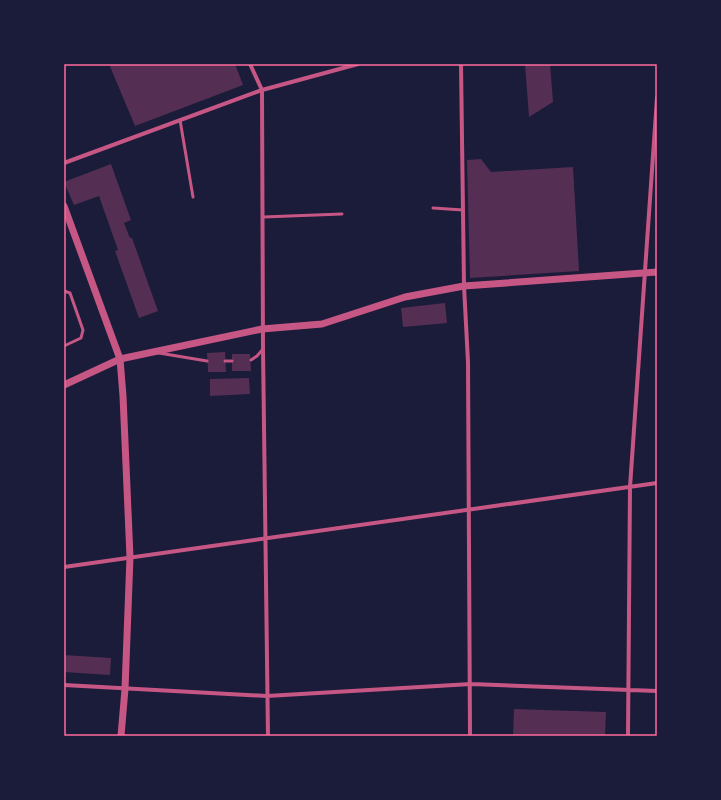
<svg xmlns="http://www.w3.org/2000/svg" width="721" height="800" viewBox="0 0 721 800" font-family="Lora,serif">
<rect width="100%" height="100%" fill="#1b1b3a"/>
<!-- building -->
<path fill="#542f53" d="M109,64H235L243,85L135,126Z
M525,64H550L553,102L529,117Z
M481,159L491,172L573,167L579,271L470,278L467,160Z
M111,164L131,220L124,223L130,238H132L158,311L139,318L115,251L118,250L99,196L74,205L64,182Z
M445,303L447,323L403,327L401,308Z
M225,352L226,372H208L207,353Z
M232,354H250L251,371H232Z
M249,378L250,394L210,396V379Z
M64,655L111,658L110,675L64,672Z
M514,709L606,712L605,736H513Z"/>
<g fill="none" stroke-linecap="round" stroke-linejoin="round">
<!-- service -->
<path stroke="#c65784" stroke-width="3" d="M180,120L193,197
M433,208L463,210
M263,217L342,214
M64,291L70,293L83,330L81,338L64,346
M159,353L207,361
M251,360L257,356L263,349
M225,361H232"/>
<!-- minor -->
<path stroke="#c65784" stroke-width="4" d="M250,64L262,90L263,349L268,736
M461,64L464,286L468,362L470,736
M64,163L262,90L358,64
M64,567L657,483
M64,685L267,696L471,684L657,691
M628,736L630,487L657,98"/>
<!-- tertiary -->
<path stroke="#c65784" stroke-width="7" d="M64,206L120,359L123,396L130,557L125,689L121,736
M64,385L120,359L262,329L322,324L405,297L464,286L657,272"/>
</g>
<!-- border -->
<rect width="721" height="800" fill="none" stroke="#1b1b3a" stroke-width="130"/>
<rect x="65" y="65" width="591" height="670" fill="none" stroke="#ff6b9d" stroke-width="1.5"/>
</svg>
